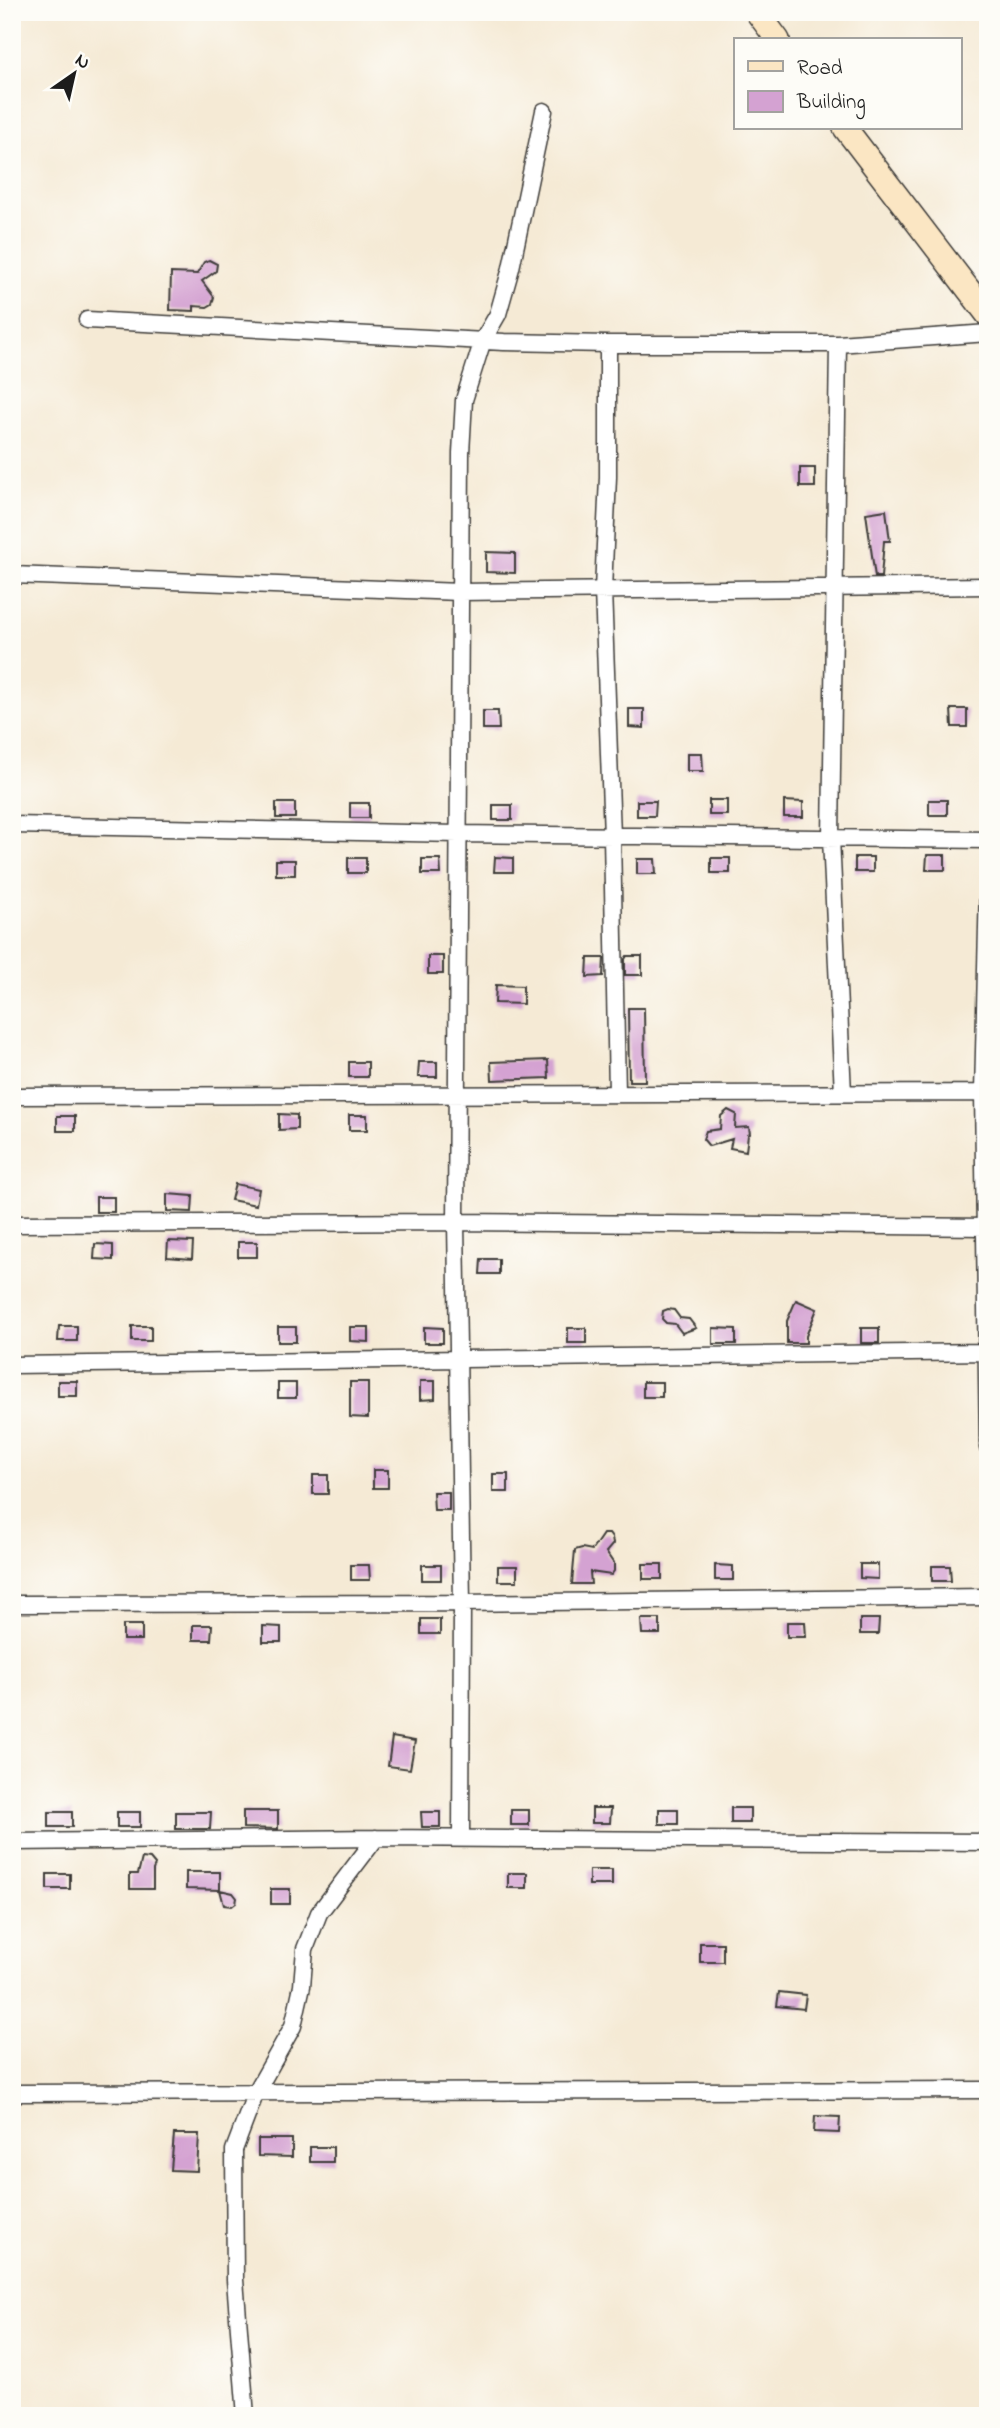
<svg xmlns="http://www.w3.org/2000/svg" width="1000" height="2428" viewBox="0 0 1000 2428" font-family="'Indie Flower',sans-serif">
<rect width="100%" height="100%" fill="#fdfcf7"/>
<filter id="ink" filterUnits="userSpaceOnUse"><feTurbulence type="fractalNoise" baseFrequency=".0143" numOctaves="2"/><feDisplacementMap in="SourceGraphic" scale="14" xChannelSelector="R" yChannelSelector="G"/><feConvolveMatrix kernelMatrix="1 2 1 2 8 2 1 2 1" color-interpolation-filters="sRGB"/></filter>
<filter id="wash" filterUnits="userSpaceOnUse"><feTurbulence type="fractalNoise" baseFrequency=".00686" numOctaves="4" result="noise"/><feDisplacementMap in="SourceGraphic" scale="28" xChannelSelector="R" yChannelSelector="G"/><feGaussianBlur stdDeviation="1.57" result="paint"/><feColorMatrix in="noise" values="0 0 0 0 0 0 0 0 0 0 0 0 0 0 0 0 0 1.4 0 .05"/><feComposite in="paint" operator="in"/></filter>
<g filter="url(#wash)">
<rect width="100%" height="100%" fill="#f5ead5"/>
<g id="blocks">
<!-- building -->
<path fill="#d4a2d2" d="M209,260L217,264L216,271L202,281L214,297L212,304L207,307L194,306V311L170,310L171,273L197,274L204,262Z
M800,468H815V487H800Z
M886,510L890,541H884L881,577H875L866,513Z
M486,552L515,553V573L486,572Z
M629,709H644V728L629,727Z
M951,709H967V727H952Z
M483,711H498L499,729H483Z
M687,753H702L703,771H687Z
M709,800H727V815H709Z
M929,800H947V815H929Z
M637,801H656L655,816H637Z
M784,801L803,802V817H784Z
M276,803H295V818H276Z
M350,803H369V818H350Z
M493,805H512V820H493Z
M927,855H945V870H926Z
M495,857L513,858V872H494Z
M855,857H873V872H855Z
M348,858H366V873H348Z
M711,858H730V873H711Z
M422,859H440L441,874H422Z
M637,859H655L656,874H637Z
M276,860H295V875H276Z
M428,956H443V974H428Z
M627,956H642V975H625V959Z
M588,958H604L603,976L587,977Z
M496,985L523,986V1004L495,1003Z
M628,1008H644L645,1081H629Z
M548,1060L549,1078L492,1080L491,1062Z
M349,1062H368V1077H349Z
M419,1062H437V1077H418Z
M728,1110L736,1114L735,1128L749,1127L750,1134L748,1135L746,1151L730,1148L732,1139L709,1146L703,1139L706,1131L720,1129L721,1116Z
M279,1114L297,1115V1129L279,1130Z
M349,1115H367V1130H349Z
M57,1116H75V1131H57Z
M235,1184L259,1189L256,1205L231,1200Z
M167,1194L193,1196L192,1212L167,1211Z
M96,1197H114V1212H96Z
M168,1241L193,1242L192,1259L167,1257Z
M238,1242H257V1257H238Z
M95,1244L113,1245V1260L94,1259Z
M481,1259H499V1274H480Z
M796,1300L817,1309L806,1336V1343H787V1321Z
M668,1309L674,1310L680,1318L689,1319L696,1328L682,1333L675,1324L666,1323L662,1319L663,1311Z
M59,1326H77V1341H58Z
M132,1326H151V1341H132Z
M278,1327H296V1342H278Z
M350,1327H369V1342L350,1341Z
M424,1327L443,1328V1343H424Z
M568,1328H586V1343H568Z
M713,1328L736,1329V1344H713Z
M861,1328H879V1343H861Z
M58,1381H77V1396H58Z
M420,1381H435V1399L420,1400Z
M350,1382H368V1418L350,1417Z
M643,1382H662V1397H643Z
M278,1383H296V1398H278Z
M373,1470H388V1488H373Z
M493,1474H508V1492H493Z
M313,1475H328V1494H313Z
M433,1492H449V1510H434Z
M603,1534H609L612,1538L613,1544L606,1552L614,1564V1571L611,1575L590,1572L591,1584H572L575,1550L582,1548L592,1550Z
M643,1564H662V1579H643Z
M860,1564H878V1579L860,1578Z
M351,1565H369L370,1580H351Z
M422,1565H441V1580H422Z
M715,1565L733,1566V1580H715Z
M498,1566H517V1581H498Z
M932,1566H950L951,1581H932Z
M421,1619H440V1634H421Z
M641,1619H660V1634H642Z
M860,1619H879L878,1634H860Z
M787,1622H805L806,1637H787Z
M123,1625H142V1640H123Z
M193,1625H212L211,1640H193Z
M263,1626L281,1627V1642H263Z
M392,1737L415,1741L410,1769L388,1766Z
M592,1808H611L610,1823H592Z
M731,1808H750V1823H731Z
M659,1809H678V1824H659Z
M511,1810H529V1825H511Z
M243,1811H278V1829L243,1828Z
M49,1812H72V1827H49Z
M117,1812H140V1827H117Z
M176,1812H211L210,1829H176Z
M421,1812H440V1827H422Z
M142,1858L150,1859L155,1865L153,1870V1889H130V1874H138Z
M589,1870H612V1885H589Z
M186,1872H220V1890L233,1893L237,1898L236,1903L232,1906L224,1905L220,1890L186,1889Z
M508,1873H527V1888H508Z
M47,1874H70V1889H47Z
M271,1889H290V1904H271Z
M700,1943H723V1962H700Z
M779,1992L806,1995L804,2009L777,2006Z
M815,2116L840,2117L839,2133L814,2132Z
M174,2134H199L197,2171L171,2170Z
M258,2139H292V2157L258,2156Z
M310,2147H333V2162H310Z"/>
</g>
</g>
<g filter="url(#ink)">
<use href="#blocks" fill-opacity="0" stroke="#3d3b38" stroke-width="2"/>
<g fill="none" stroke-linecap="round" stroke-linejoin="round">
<!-- minor casing -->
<g stroke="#3d3b38" stroke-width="19">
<path id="minor" d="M87,320L504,342L608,344H838L988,333
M608,344V477L603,590L612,836L617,1093
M838,344L831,838L843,1093
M12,575L460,592L988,586
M12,825L458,834L988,840
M988,886L983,1093L988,1448
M12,1096L988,1093
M12,1224L456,1222L988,1227
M12,1365L988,1352
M12,1604L462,1603L988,1597
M461,1838L462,1603L456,1222L461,453L464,400L483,340L498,314L511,268L544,111
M12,1842L376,1838L988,1842
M12,2093L988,2090
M246,2416L235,2280L234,2150L256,2092L293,2026L302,1986L305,1949L319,1913L376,1838"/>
</g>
<!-- secondary casing -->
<g stroke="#3d3b38" stroke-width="26">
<path id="secondary" d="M757,12L778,40
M845,128L988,315"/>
</g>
<!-- minor -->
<use href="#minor" stroke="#fff" stroke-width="16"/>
<!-- secondary -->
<use href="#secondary" stroke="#fbe6c3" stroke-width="23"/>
</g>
</g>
<!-- margin -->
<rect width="1000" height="2428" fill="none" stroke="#fdfcf7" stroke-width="42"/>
<!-- legend -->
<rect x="734" y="38" width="228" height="91" fill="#fdfcf7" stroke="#a3a29f" stroke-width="2"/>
<rect x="748" y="61" width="35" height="10" fill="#fbe6c3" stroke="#a3a29f" stroke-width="2"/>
<text x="797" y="74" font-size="21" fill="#1c1c1c">Road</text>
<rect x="748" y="91" width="35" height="21" fill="#d4a2d2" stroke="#a3a29f" stroke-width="2"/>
<text x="797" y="108" font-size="21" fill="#1c1c1c">Building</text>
<!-- north arrow -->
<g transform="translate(74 74) rotate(34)" stroke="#fdfcf7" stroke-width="5" paint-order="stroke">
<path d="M0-5L12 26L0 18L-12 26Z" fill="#1c1c1c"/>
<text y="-10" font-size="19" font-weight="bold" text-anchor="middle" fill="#1c1c1c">N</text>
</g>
</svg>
